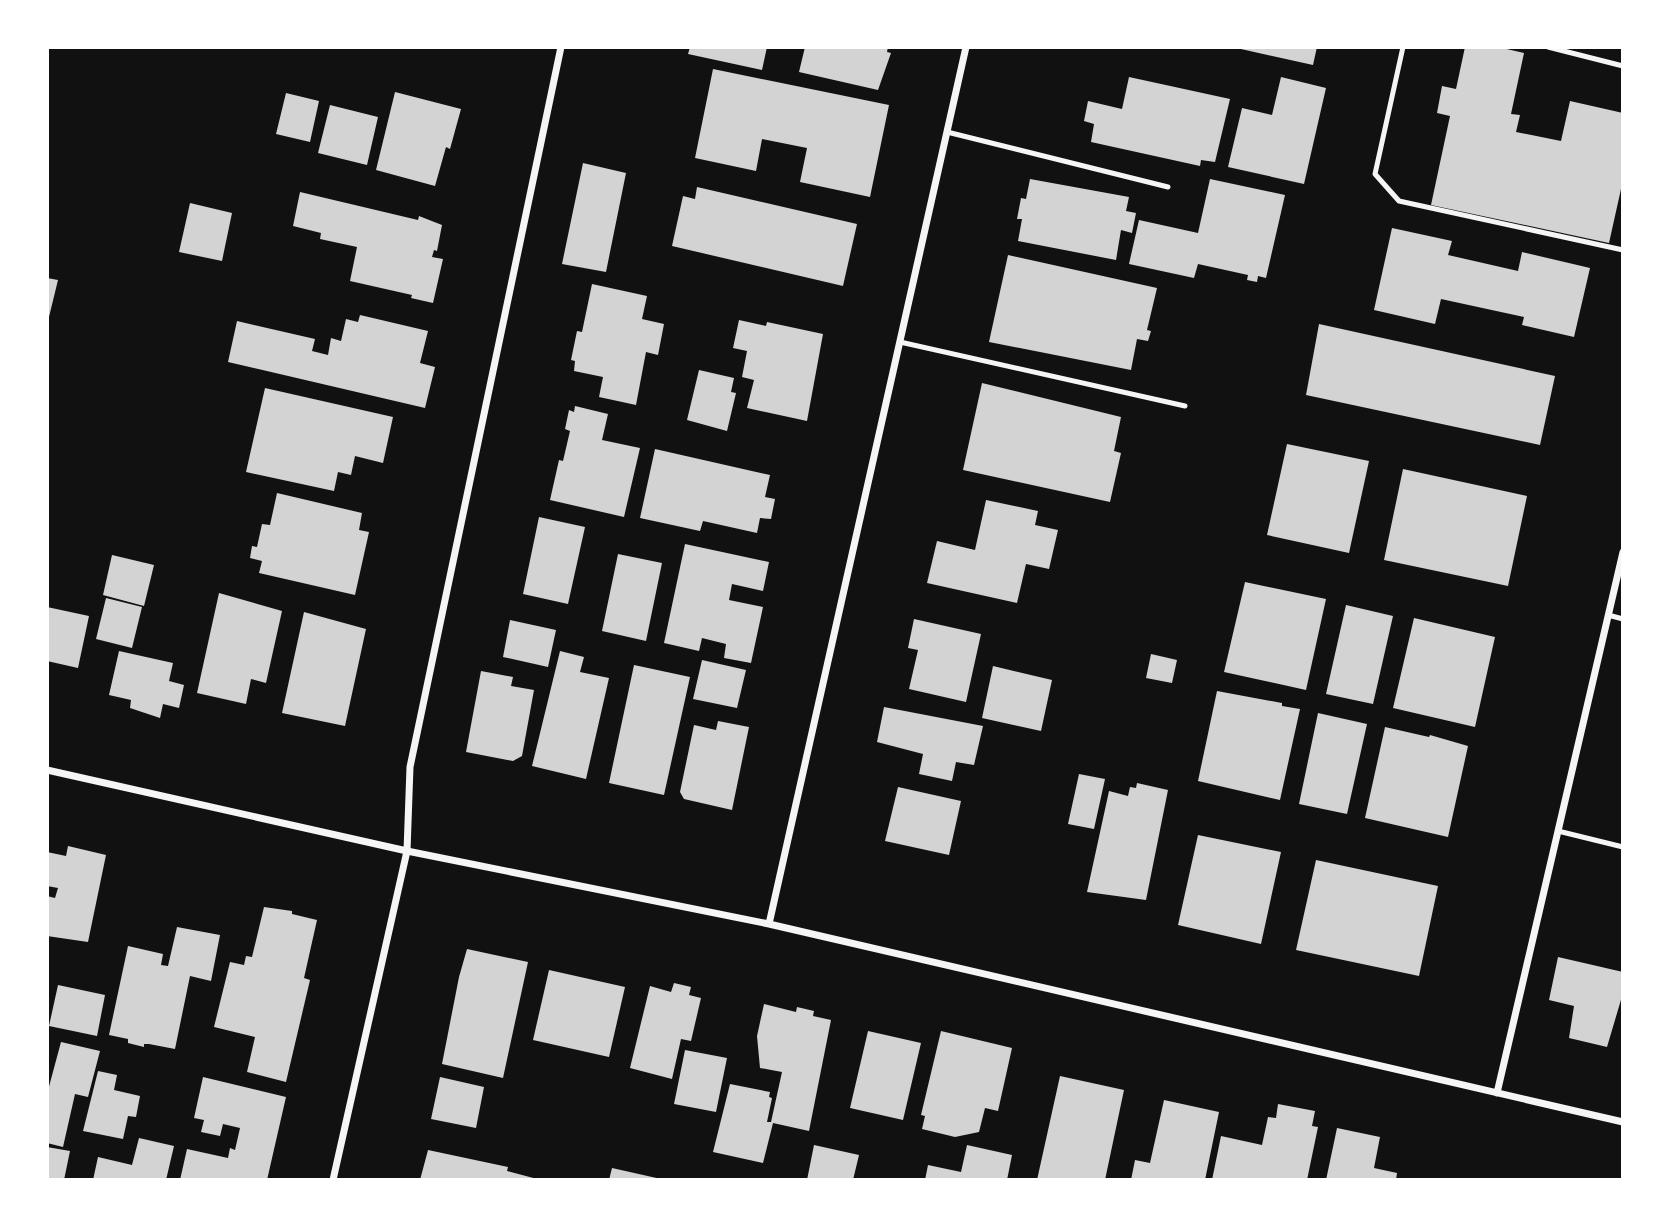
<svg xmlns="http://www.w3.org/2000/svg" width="1670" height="1227" viewBox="0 0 1670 1227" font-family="Manrope,sans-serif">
<rect width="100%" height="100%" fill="#111"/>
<!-- building -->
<path fill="#d3d3d3" d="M690,47H767L762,70L688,54Z
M805,47H888L887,52L891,53L878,90L799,72Z
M1232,47H1317L1313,65Z
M1465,47H1498L1524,53L1511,114L1520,115L1516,132L1561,141L1570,101L1623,113V180L1609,243L1431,205L1450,116L1437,113L1442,86L1456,89Z
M713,69L889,105L870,197L800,182L807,148L762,139L756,171L695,158Z
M1129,77L1230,99L1215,162L1201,160L1200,166L1091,142L1094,124L1084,121L1088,101L1122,109Z
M1281,77L1326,88L1304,184L1228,167L1242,108L1272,115Z
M395,92L461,109L450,149L446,147L435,186L376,170Z
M286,93L319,101L310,142L276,134Z
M330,105L378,117L367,165L318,153Z
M583,163L626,173L606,272L562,264Z
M1030,179L1129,197L1126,211L1136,213L1132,233L1121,230L1116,260L1018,241L1022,219H1017L1021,198L1026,199Z
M1210,179L1285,195L1266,278L1258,276L1257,282L1247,280L1248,275L1198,264L1194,278L1129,264L1139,220L1198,233Z
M697,187L857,224L843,286L672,246L683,196L695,199Z
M300,192L418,220L419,216L442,225L437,251L434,250L432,257L443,259L433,303L411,298L412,295L350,281L357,247L320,239L321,233L293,226Z
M190,203L232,213L222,261L179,252Z
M1392,228L1452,241L1448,255L1518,271L1522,252L1590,268L1574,337L1522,325L1524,317L1441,299L1435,324L1374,310Z
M1008,255L1157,288L1147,330L1151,331L1148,341L1137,339L1131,370L989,342Z
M47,278L58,280L48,321H47Z
M592,284L647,296L642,319L664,324L658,355L646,352L636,405L599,397L603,377L574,371L575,361L571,360L577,331L582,332Z
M360,315L428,331L420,363L435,367L425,408L228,362L237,321L315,339L312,351L328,355L331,338L341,341L346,319L358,322Z
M739,320L766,326L767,322L823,334L807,421L747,408L754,380L742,377L747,351L733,348Z
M1319,324L1555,376L1540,445L1306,395Z
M699,370L734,378L731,392L736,393L727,431L687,420Z
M982,383L1121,417L1114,451L1121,453L1110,502L963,470Z
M265,388L393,417L383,463L355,456L351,475L338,472L334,491L246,472Z
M575,406L608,414L602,440L640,448L624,517L550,500L559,460L563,461L570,431L565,429L569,410L574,412Z
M1287,444L1369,461L1349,553L1267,535Z
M655,449L770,475L765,497L775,499L771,519L760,518L757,533L703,521L700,531L640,518Z
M1403,469L1527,496L1508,586L1384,560Z
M277,493L362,513L359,530L369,532L355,595L259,573L262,561L250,558L252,546L257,547L262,524L270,525Z
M986,500L1038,511L1035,525L1058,530L1049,569L1026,564L1017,603L927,583L937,541L975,550Z
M539,517L585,527L568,604L523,594Z
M685,544L769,562L763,591L732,584L729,600L763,607L751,663L724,658L726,644L702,638L699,651L664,643Z
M618,554L662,563L646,641L602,631Z
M112,555L154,565L144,606L103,595Z
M1245,582L1326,599L1306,690L1224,672Z
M219,593L282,611L266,683L251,679L246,704L197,693Z
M106,598L142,607L132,648L96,639Z
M1346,605L1393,616L1373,704L1326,694Z
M47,607L89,616L78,668L47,661Z
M304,612L366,629L345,726L282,713Z
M1414,618L1495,637L1475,727L1393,708Z
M914,619L981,634L966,702L909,689L918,650L908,648Z
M510,620L556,630L548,667L503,657Z
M119,651L173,663L169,681L184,685L179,708L163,704L160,718L130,708L131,700L109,695Z
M560,651L584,657L580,672L609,678L586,779L532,766Z
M1151,654L1177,660L1172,683L1146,678Z
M702,660L746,670L737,708L693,699Z
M634,665L690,677L664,795L609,783Z
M993,666L1052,680L1041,731L982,718Z
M481,671L513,677L511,686L534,690L522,756L513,761L466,752Z
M1217,691L1282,703V706L1300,709L1280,800L1198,781Z
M884,707L983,726L974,765L956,762L952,781L919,774L923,754L877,742Z
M1318,713L1367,724L1347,814L1299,804Z
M718,721L749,727L732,810L684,799L680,792L694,725L716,730Z
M1385,727L1429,737L1430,735L1468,746L1448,837L1365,818Z
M1079,774L1105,779L1094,829L1068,824Z
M1137,783L1168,790L1146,900L1087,892L1109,791L1128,796L1130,787L1136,788Z
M898,787L961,801L949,855L885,841Z
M1198,835L1281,852L1261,944L1178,925Z
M68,846L106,855L88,942L47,936V896L55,898L58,888L47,886V852L66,856Z
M1316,860L1438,886L1419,976L1296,950Z
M264,907L292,911V914L317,920L304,978L310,980L286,1082L247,1072L255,1037L214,1027L230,962L244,965L246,956L252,957Z
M177,927L220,935L211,981L190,976L175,1049L149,1044H144V1047L128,1043V1039L109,1035L128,946L163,954L161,965L168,966Z
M467,949L528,962L503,1078L442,1064L459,977Z
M1558,957L1623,972V993L1607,1047L1569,1038L1574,1006L1549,1000Z
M549,970L625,987L609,1057L533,1040Z
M674,983L691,987L689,995L701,998L691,1041L681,1039L672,1079L630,1068L650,986L671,992Z
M58,985L105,995L97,1036L49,1026Z
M764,1004L796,1012L797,1007L814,1011L813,1016L831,1020L809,1131L773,1123L763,1163L713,1152L730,1084L770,1092L769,1097L772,1098L767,1122H771L782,1072L760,1068L757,1036Z
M868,1031L921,1043L903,1120L850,1108Z
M941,1031L1012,1048L998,1111L985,1108L979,1132L955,1137L922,1129L925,1116L921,1115Z
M61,1042L100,1051L88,1097L75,1094L63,1147L47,1143V1094Z
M685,1050L727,1058L716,1112L674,1104Z
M98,1071L117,1075L114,1090L140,1096L136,1117L128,1116L123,1139L83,1131Z
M1060,1076L1124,1090L1105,1180H1037Z
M203,1077L286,1097L267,1180H180L187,1149L228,1158L230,1148L235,1150L240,1128L223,1124L220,1136L201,1132L204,1120L194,1118Z
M440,1077L484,1087L476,1128L431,1119Z
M1164,1100L1219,1112L1205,1180H1131L1135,1160L1150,1163Z
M1278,1104L1315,1111L1312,1126L1318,1127L1307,1180H1212L1221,1136L1262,1145L1268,1117L1276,1118Z
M1337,1128L1380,1137L1374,1168L1397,1173L1396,1180H1326Z
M139,1138L174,1146L166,1180H93L98,1157L132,1165Z
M814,1145L859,1155L853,1180H807Z
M967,1145L1012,1155L1007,1180H925L928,1165L961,1172Z
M47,1147L70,1151L64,1180H47Z
M428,1150L508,1167L507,1171L541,1180H420Z
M612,1168L661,1179V1180H609Z"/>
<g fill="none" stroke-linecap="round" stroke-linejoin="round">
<!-- service -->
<path stroke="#f5f5f5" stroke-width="5" d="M1403,47L1375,174L1399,201L1623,250
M1548,47L1623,66
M947,132L1168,187
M900,342L1185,406
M1608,615L1623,619
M1558,831L1623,847"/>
<!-- minor -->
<path stroke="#f5f5f5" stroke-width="7" d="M47,770L407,851L769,924L1623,1122
M769,924L966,47
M1497,1093L1623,552
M333,1180L407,851L410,767L561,47"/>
</g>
<!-- border -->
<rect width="1670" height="1227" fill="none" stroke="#ffffff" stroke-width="98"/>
</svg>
